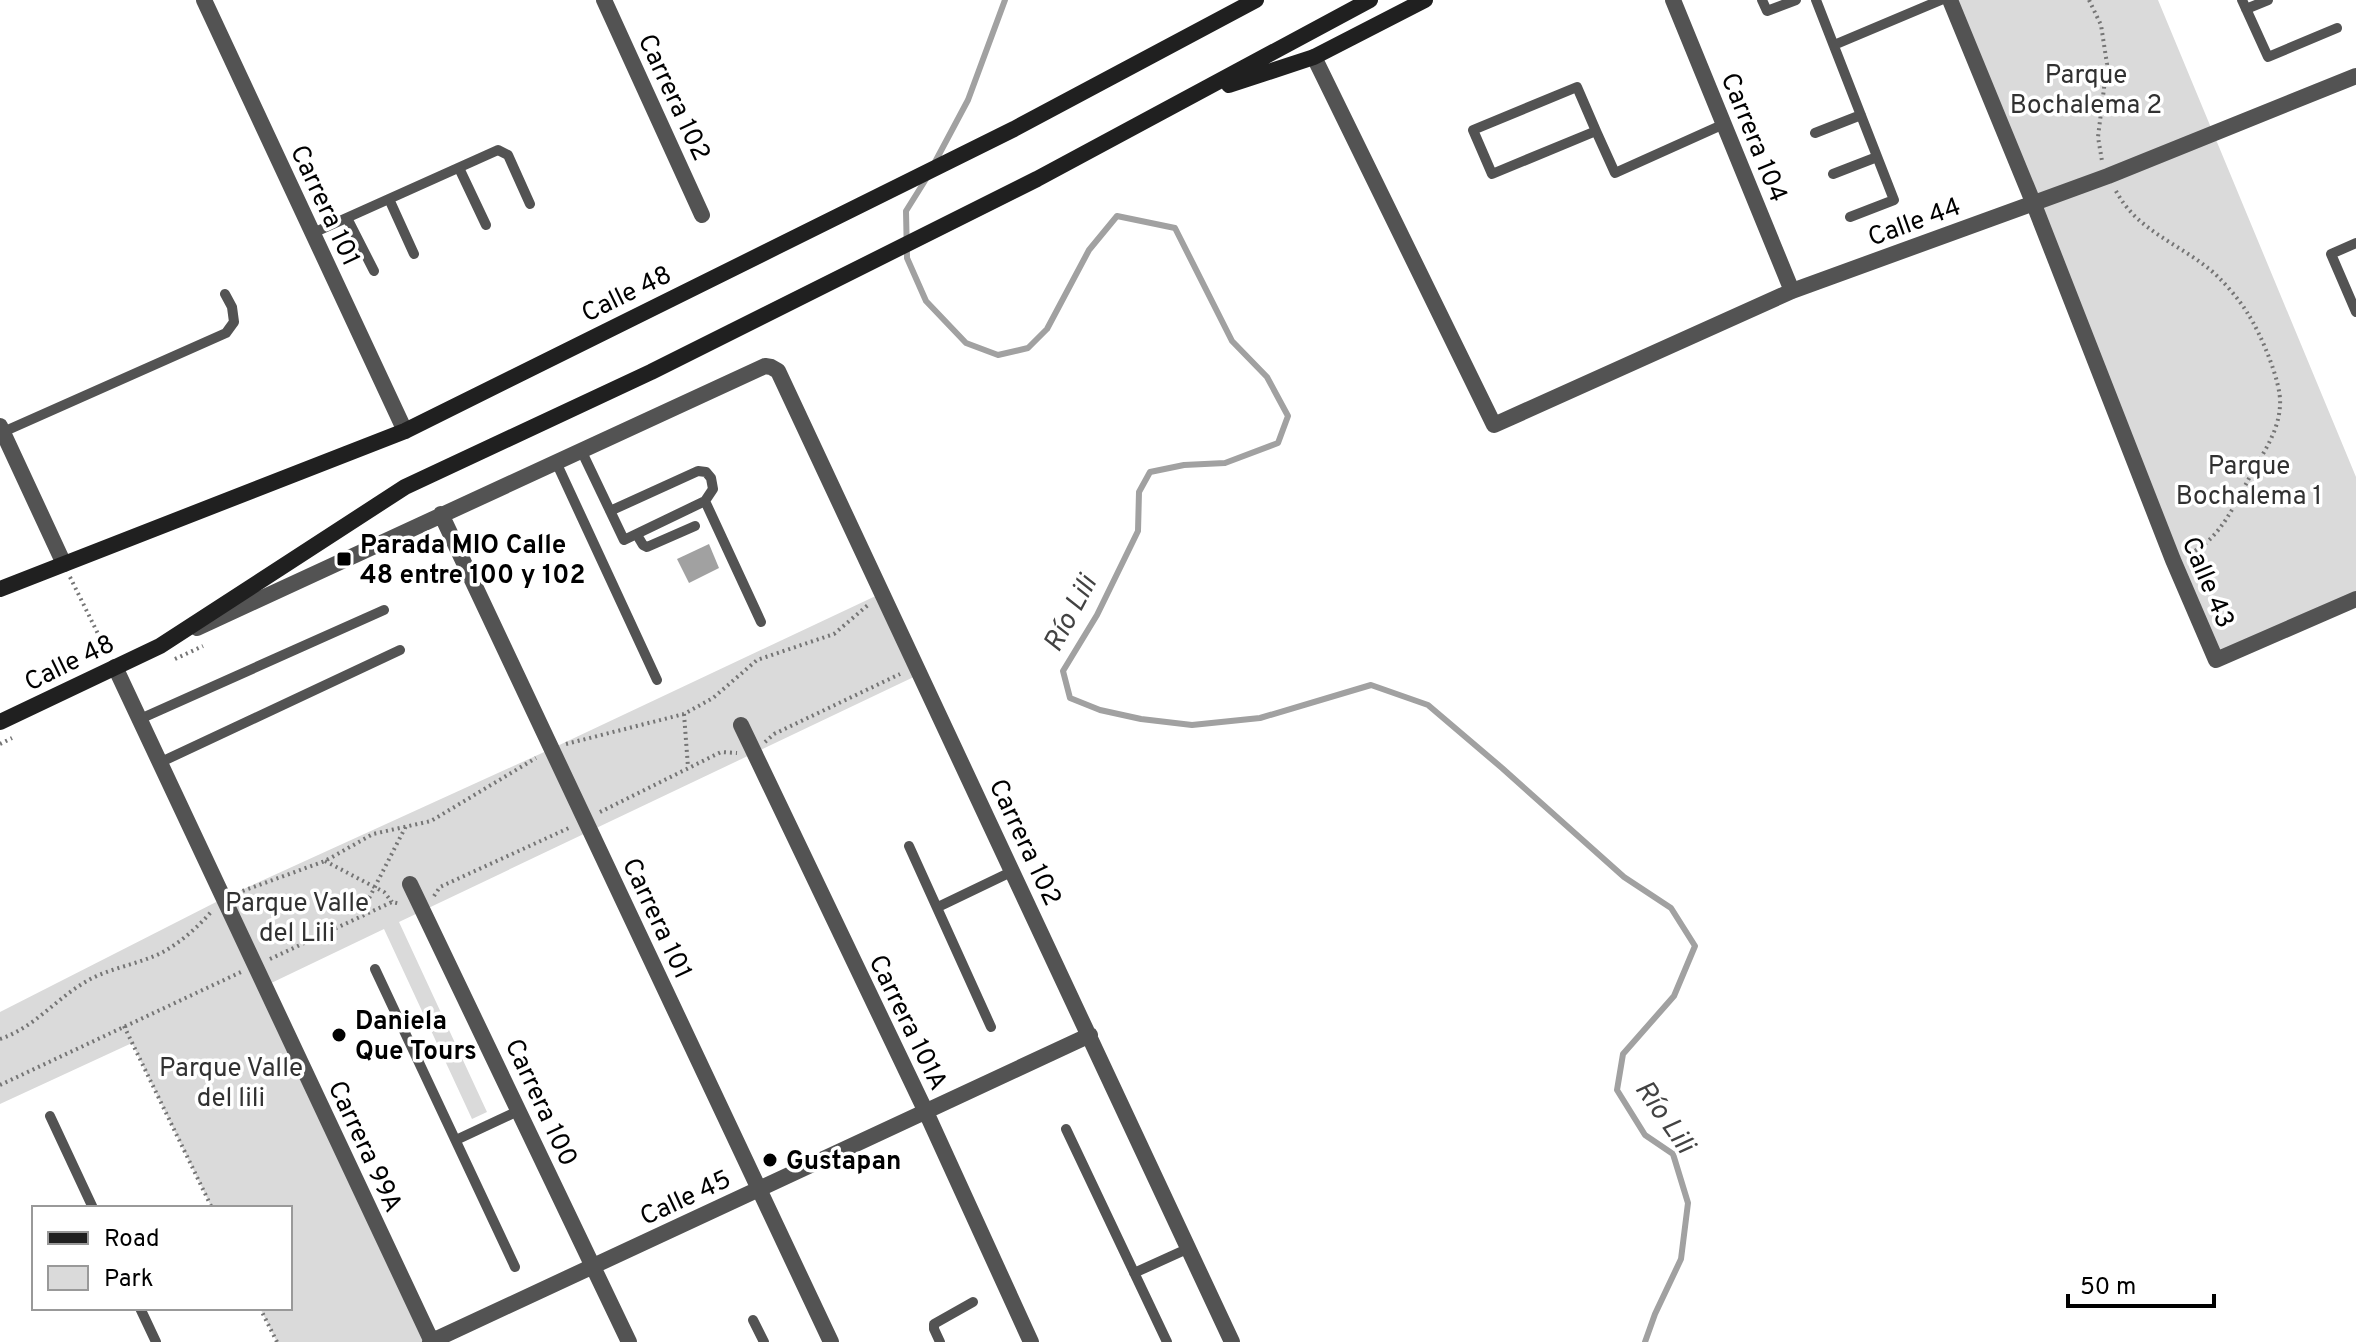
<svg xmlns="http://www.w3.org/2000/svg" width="2356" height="1342" viewBox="0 0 2356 1342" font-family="Overpass,sans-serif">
<rect width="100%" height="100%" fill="#fff"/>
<!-- green -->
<path fill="#dadada" d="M1950,0H2158L2356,477V599L2216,660Z
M882,593L920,674L399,922L487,1112L472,1119L384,929L265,986L432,1342H277L260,1308H290V1208H212L132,1043L0,1104V1012L224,898L553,748Z"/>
<!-- water -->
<path fill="#a1a1a1" d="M709,544L719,568L689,583L677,559Z"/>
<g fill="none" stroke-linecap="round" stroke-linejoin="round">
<!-- stream -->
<path stroke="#a1a1a1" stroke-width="6" d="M935,162L968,100L1005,0
M926,179L906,211L907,258L926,301L966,343L998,355L1028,348L1047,329L1089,250L1117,216L1175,228L1232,341L1267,377L1288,416L1278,443L1225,463L1184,465L1150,472L1139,492L1138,531L1097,615L1063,671L1070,698L1100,710L1141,719L1192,725L1260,718L1371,685L1428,705L1502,768L1624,877L1671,908L1695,946L1674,996L1623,1054L1617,1090L1645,1135L1673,1154L1688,1203L1681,1259L1655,1314L1645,1342"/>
<!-- path -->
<path stroke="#757575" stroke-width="4" stroke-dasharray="2 4" stroke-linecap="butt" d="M2089,0L2101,25L2107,64L2098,137L2102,161
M2116,191C2136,229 2175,242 2208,268C2220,277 2240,300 2248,314C2260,332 2282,383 2280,405C2279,430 2265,450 2253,471C2235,503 2221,540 2187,555
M70,577L107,652
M175,659L203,646
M684,714L688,767
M765,742L774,734L900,674
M0,744L12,738
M566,744L684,714L713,698L757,660L834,634L868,605
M600,812L721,752L737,753
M325,861L384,892L392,902
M237,893L325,861L373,834L431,821L536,758
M434,896L440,887L571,827
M361,914L406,826
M270,959L392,902L401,904
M124,1026L212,1208
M0,1039C33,1028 53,1002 82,984C106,968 138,965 163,952C181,942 198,927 211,912
M0,1085L241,972
M260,1308L277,1342"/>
<!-- lane -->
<path stroke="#535353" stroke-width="10" d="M1762,0L1767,11L1796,0
M1816,0L1894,200L1850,217
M2242,0L2268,57L2337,28
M2246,9L2268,0
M1834,45L1941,0
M1577,87L1596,131L1492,174L1473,130Z
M1596,131L1615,173L1724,124
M1815,133L1861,115
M459,168L486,225
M1833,174L1877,157
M389,199L414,254
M347,218L374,271
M313,233L498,150L508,155L530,204
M2356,243L2331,254L2356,312
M3,432L226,333L234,322L232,307L225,294
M581,450L624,540L705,501
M556,462L657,680
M610,511L698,471L706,472L711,478L713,489L705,501L761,622
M637,535L643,545L647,547L695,526
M140,719L384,610
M161,762L400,650
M909,846L991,1027
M938,907L1013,871
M375,969L515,1267
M50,1116L93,1208
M1066,1129L1167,1342
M456,1140L518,1111
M1134,1273L1187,1249
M140,1308L156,1342
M753,1320L764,1342
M940,1342L934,1329V1324L973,1302"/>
<!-- street -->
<path stroke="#535353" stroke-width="16" d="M204,0L405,431
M604,0L702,215
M1673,0L1792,291
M1950,0L2033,202L2173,560L2216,660L2356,599
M1314,57L1494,425L1792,291L2108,176L2356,76
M0,426L64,564
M441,514L831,1342
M197,628L765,366L771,367L778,371L1232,1342
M115,667L432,1342
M741,725L926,1112L1031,1342
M410,884L629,1342
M430,1342L1090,1035"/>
<!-- secondary -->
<path stroke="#202020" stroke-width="16" d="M1229,85L1314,57L1425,0
M0,589L405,431L1014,129L1256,0
M0,722L160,646L405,487L651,372L1037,179L1370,0"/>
</g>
<!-- markers -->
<g fill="#000" stroke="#fff" stroke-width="3">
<rect x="336" y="551" width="16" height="16" rx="4"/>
<circle cx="339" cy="1035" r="8"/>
<circle cx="770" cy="1160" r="8"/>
</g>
<g text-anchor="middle" stroke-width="7" stroke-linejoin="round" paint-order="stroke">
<!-- park labels -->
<g font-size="26" fill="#313131" stroke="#fff">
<text x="2086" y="83">Parque<tspan x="2086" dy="30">Bochalema 2</tspan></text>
<text x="2249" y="474">Parque<tspan x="2249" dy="30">Bochalema 1</tspan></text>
<text x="297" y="911">Parque Valle<tspan x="297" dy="30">del Lili</tspan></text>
<text x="231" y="1076">Parque Valle<tspan x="231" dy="30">del lili</tspan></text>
</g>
<!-- street labels -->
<g font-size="26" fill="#000" stroke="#fff">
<text transform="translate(675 97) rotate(65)" y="9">Carrera 102</text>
<text transform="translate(1755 137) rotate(68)" y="9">Carrera 104</text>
<text transform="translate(326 205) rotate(65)" y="9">Carrera 101</text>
<text transform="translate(1914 221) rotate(-20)" y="9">Calle 44</text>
<text transform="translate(626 293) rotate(-26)" y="9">Calle 48</text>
<text transform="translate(2209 582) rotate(67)" y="9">Calle 43</text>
<text transform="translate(69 662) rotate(-26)" y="9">Calle 48</text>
<text transform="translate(1026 842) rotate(65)" y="9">Carrera 102</text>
<text transform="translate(658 918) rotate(65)" y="9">Carrera 101</text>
<text transform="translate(909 1022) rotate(64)" y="9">Carrera 101A</text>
<text transform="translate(542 1102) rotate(65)" y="9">Carrera 100</text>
<text transform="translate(366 1146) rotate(65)" y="9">Carrera 99A</text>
<text transform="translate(685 1197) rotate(-25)" y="9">Calle 45</text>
</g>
<!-- poi labels -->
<g font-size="26" font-weight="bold" fill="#000" stroke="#fff" text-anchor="start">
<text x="360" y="553">Parada MIO Calle<tspan x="360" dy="30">48 entre 100 y 102</tspan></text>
<text x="355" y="1029">Daniela<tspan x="355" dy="30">Que Tours</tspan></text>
<text x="786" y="1169">Gustapan</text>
</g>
<!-- water labels -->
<g font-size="28" font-style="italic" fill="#424242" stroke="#fff">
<text transform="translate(1069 613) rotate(-62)" y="10">Río Lili</text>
<text transform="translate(1666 1116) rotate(55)" y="10">Río Lili</text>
</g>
</g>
<!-- legend -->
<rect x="32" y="1206" width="260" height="104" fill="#ffffff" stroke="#999999" stroke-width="2"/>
<rect x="48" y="1232" width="40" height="12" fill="#202020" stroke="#999999" stroke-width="2"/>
<text x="104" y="1246" font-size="24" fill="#000000">Road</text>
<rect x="48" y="1266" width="40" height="24" fill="#dadada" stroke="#999999" stroke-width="2"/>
<text x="104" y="1286" font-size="24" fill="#000000">Park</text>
<!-- scale -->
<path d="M2068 1294v12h146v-12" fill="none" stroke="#000000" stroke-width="4"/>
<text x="2080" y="1294" font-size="24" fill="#000000" stroke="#ffffff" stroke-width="6" paint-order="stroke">50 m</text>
</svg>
